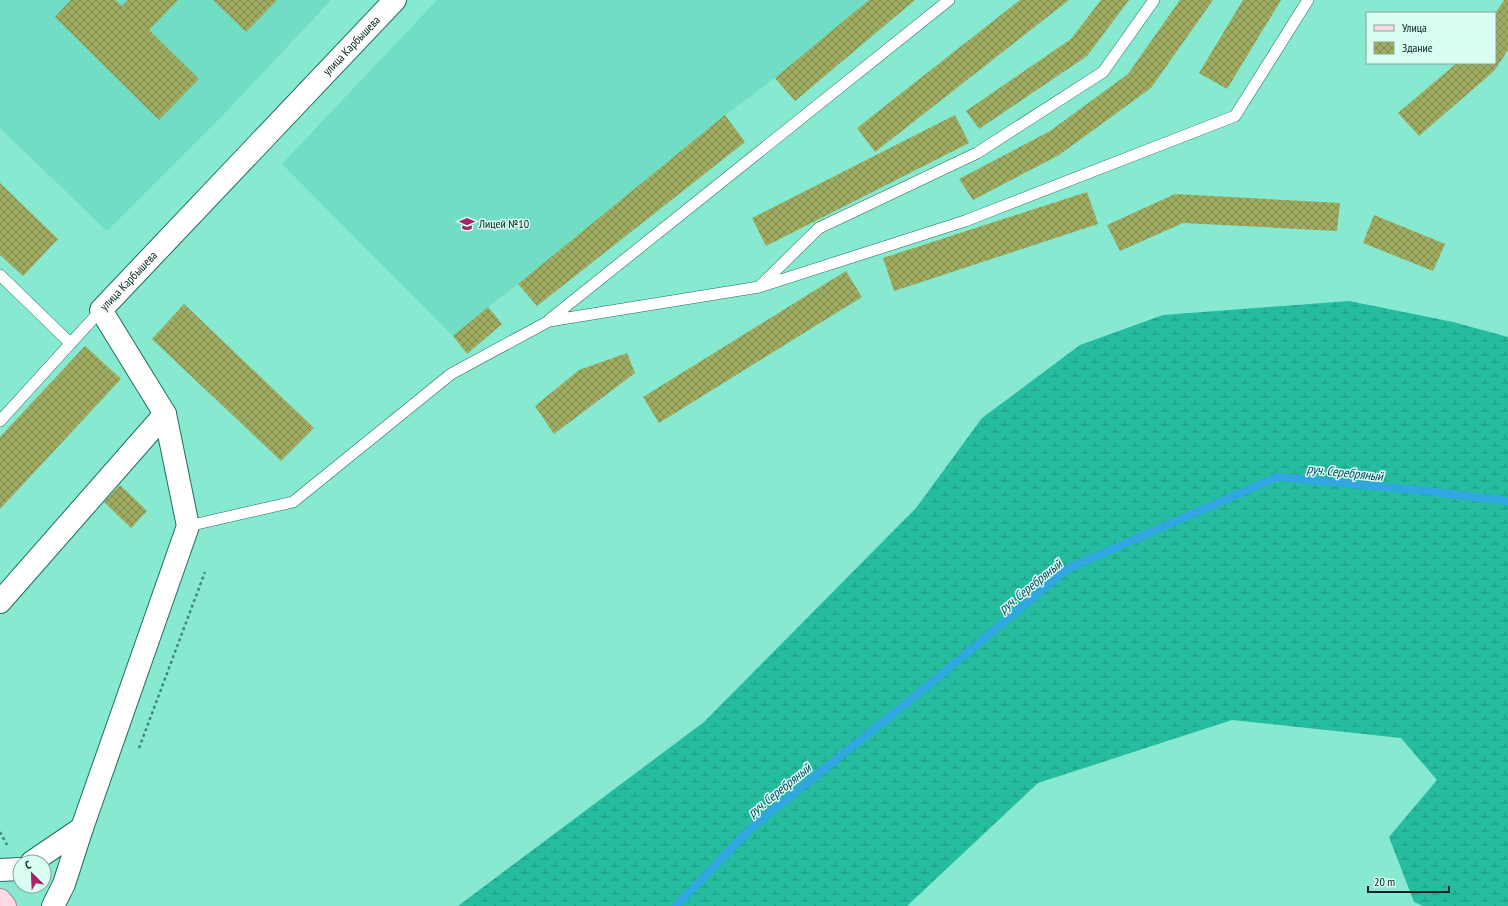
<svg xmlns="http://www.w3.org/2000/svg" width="1508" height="906" viewBox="0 0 1508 906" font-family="'PT Sans Narrow',sans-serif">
<defs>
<pattern id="wetland-marsh" width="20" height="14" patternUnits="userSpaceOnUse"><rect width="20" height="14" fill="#25bca0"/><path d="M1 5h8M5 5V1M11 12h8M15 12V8" fill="none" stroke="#1e9982"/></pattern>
<pattern id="building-cross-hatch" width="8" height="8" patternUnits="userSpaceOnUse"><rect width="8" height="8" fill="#9fab60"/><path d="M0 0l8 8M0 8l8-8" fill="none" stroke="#7f8b4f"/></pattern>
</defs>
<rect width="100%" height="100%" fill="#86e9d0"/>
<!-- built -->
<path fill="#70ddc4" d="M0,0H331L226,112L107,231L0,128Z
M437,0H871L775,78L725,115L518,284L488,307L453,336L282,164Z"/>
<!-- wetland -->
<path fill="url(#wetland-marsh)" d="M1349,301L1453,322L1508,337V906H1423L1414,902L1389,837L1437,780L1401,738L1232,720L1038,783L907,906H458L704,722L916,508L982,418L1080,345L1163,315Z"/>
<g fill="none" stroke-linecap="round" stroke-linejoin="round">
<!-- stream -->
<path stroke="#30a7e2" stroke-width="8" d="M676,906L751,828L930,684L1067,569L1277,477L1425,491L1508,501"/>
</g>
<!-- building -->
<path fill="url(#building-cross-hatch)" d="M71,0H115L122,6L128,0H178L149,30L199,79L159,120L55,17Z
M213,0H277L246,32Z
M869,0H915L795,101L775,78Z
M1020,0H1069L875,152L857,128Z
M1101,0H1129L1087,56L979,129L966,111L1071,39Z
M1180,0H1213L1151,88L1059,155L973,200L959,179L1050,131L1128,74Z
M1243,0H1281L1227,89L1199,73Z
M1504,0H1508V50L1494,71L1419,136L1398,113L1457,63H1495V14Z
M725,115L745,142L537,306L518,284Z
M955,115L969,143L766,246L752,218Z
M0,183L58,239L23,276L0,255Z
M1087,192L1098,224L894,291L883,258Z
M1175,194L1340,203L1337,231L1183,223L1120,251L1107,225Z
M1374,215L1445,244L1433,271L1363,243Z
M846,271L862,297L659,423L643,397Z
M184,304L314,428L281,461L152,339Z
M488,307L502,324L467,354L453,336Z
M85,346L121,379L0,509V437Z
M627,353L635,373L554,434L535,406L579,370Z
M120,485L147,511L131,528L104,502Z"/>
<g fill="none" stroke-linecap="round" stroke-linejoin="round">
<!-- service casing -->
<g stroke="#1f6f5f" stroke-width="12">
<path id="service" d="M0,275L70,343
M761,285L819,228L977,153L1103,72L1154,0
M549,320L949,0
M0,421L101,310
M188,526L293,502L451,374L549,321L759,287L965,221L1235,116L1308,0"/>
</g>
<!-- minor casing -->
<g stroke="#1f6f5f" stroke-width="24">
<g id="minor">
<path d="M0,602L165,414"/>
<path d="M32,862L82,828"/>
<path d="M0,870L20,869"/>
<path id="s1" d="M53,906L64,884L82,828L188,526L165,414L101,310L395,0"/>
</g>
</g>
<!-- primary casing -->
<g stroke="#a68b96" stroke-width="24">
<path id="primary" d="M0,900L5,906"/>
</g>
<!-- path -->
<path stroke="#458777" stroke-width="2.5" stroke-dasharray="3 3" stroke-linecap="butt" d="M139,748L205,572
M0,832L7,845"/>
<!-- service -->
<use href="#service" stroke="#fff" stroke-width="11"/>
<!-- minor -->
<use href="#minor" stroke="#fff" stroke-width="22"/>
<!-- primary -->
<use href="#primary" stroke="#fedae7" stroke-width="22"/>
</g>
<!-- icons -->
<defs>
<g id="school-bare" transform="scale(1.2)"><path d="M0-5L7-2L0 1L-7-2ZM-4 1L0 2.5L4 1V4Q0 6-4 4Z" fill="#aa2165" stroke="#d9fdf3" stroke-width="2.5" paint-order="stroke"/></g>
</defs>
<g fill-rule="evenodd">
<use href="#school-bare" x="467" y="224"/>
</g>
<g text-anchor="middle" stroke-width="3" stroke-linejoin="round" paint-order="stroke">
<!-- street labels -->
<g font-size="12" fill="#03241d" stroke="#d9fdf3">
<text dy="4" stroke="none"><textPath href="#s1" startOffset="1004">улица Карбышева</textPath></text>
<text dy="4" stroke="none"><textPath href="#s1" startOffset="680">улица Карбышева</textPath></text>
</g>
<!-- poi labels -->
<g font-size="12" fill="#03241d" stroke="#d9fdf3" text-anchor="start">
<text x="479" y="228">Лицей №10</text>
</g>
<!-- water labels -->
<g font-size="13" font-style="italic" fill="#034664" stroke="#d9fdf3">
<text transform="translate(1345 472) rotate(6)" y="5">руч. Серебряный</text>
<text transform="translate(1030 586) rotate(-39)" y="5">руч. Серебряный</text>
<text transform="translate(779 790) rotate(-39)" y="5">руч. Серебряный</text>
</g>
</g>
<!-- legend -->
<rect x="1366" y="12" width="130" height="52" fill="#d9fdf3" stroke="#83a69d"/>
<rect x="1374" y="25" width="20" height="6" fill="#fedae7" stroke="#83a69d"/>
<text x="1402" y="32" font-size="12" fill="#03241d">Улица</text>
<rect x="1374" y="42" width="20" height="12" fill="url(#building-cross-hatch)" stroke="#83a69d"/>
<text x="1402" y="52" font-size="12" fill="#03241d">Здание</text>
<!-- north arrow -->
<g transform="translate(32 874) rotate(336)"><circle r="19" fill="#d9fdf3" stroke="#83a69d"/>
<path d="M0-3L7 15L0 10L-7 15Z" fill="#aa2165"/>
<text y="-6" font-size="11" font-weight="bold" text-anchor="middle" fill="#03241d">С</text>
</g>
<!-- scale -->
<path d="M1368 886v6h81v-6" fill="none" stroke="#03241d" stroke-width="2"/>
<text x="1374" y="886" font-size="12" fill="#03241d" stroke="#d9fdf3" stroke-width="3" paint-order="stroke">20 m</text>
</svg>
